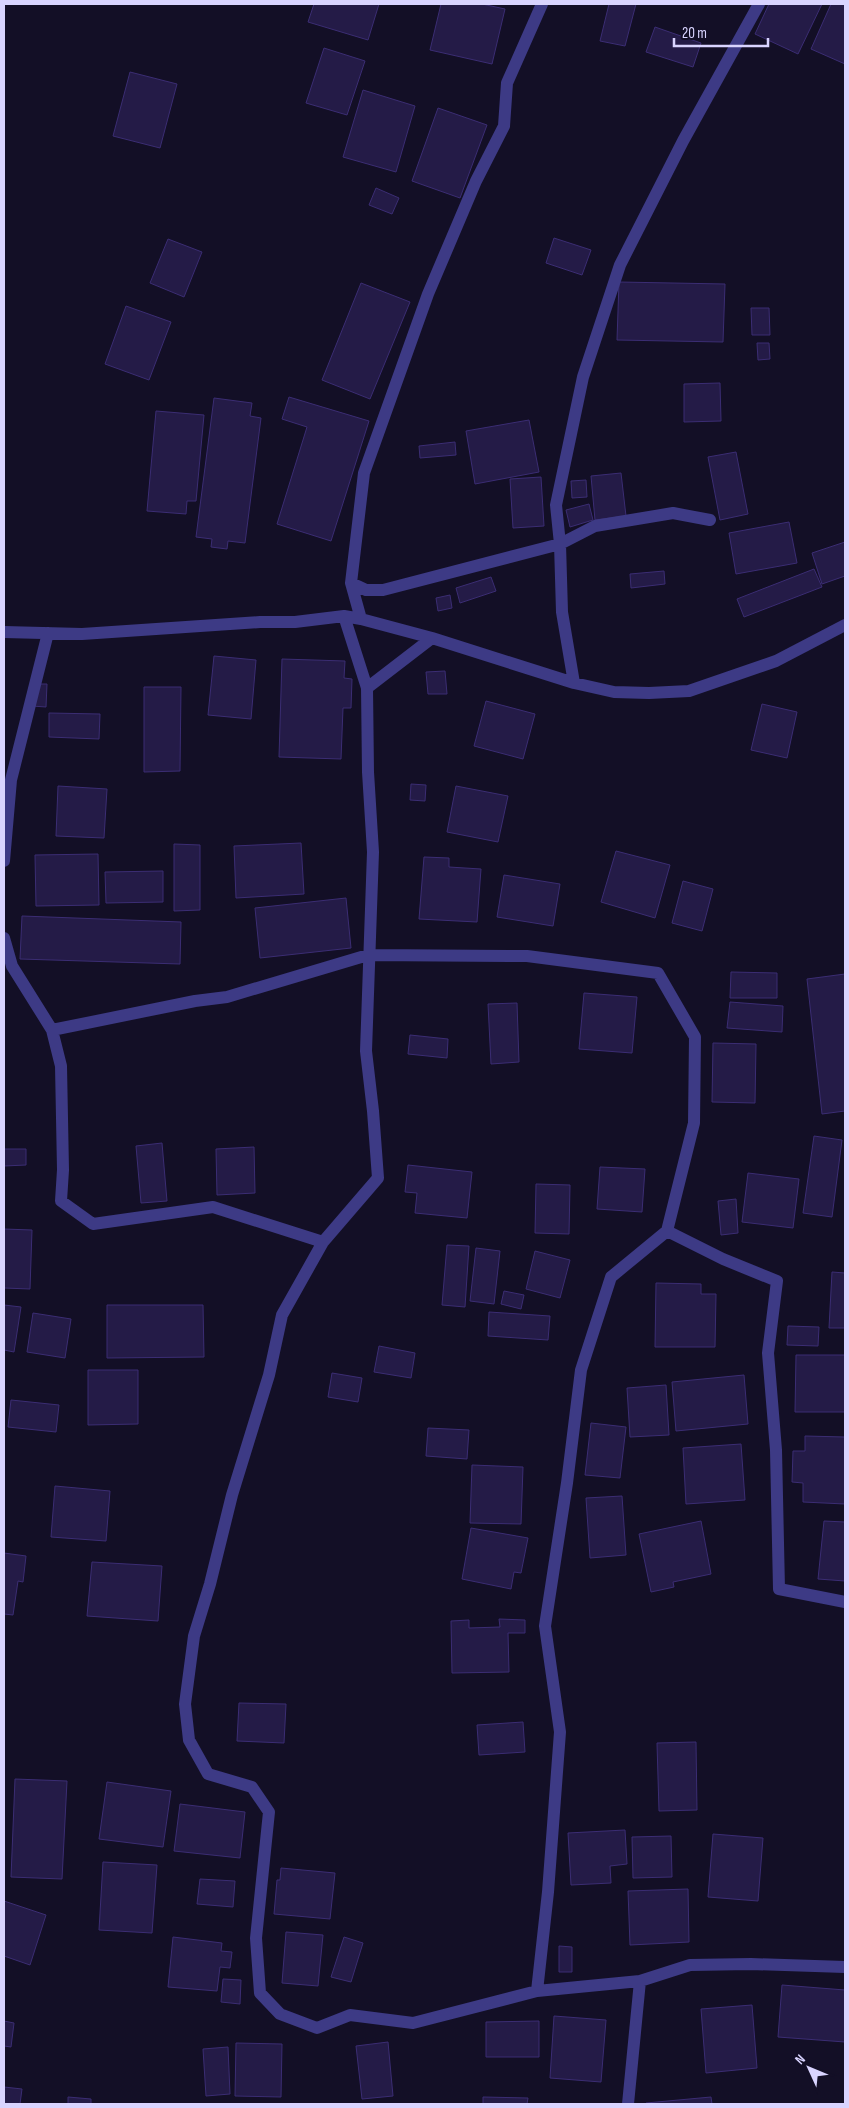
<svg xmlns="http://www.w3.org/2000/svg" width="849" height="2108" viewBox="0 0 849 2108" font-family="'Sofia Sans Condensed',sans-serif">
<rect width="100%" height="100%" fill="#130f26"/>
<!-- building -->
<path fill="#241b47" stroke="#3b2d73" d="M314,4H379L368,40L308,22Z
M441,4H482L505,9L492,64L430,50Z
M609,4H636L625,46L600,41Z
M769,4H822L798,54L755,34Z
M831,4H845V64L811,49Z
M655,27L701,43L693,67L646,52Z
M324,48L365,61L347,115L306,103Z
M130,72L177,84L160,148L113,136Z
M363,90L415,106L396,172L343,157Z
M438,108L487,125L460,198L412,181Z
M376,188L399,198L392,214L369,205Z
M554,238L591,250L582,275L546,263Z
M168,239L202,252L184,297L150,283Z
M619,282L725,284L723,342L617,340Z
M361,283L410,302L370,399L322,380Z
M126,306L171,322L149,380L105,364Z
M751,308H769L770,335H752Z
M757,343H769L770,359L758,360Z
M720,383L721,421L684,422V384Z
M289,397L369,421L331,541L277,524L307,427L282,419Z
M214,398L252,403L250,416L261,418L245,543L228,541L227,549L211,547L212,539L196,537Z
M156,411L204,415L196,501H187L186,514L147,511Z
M529,420L539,472L475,484L466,431Z
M455,442L456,455L420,458L419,446Z
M736,452L748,514L720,520L708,457Z
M621,473L626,516L595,520L591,476Z
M541,477L544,526L513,528L510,479Z
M586,480L587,497L572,498L571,481Z
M589,504L593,520L570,527L566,510Z
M789,522L797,563L736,574L729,533Z
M845,542V576L822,584L812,553Z
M814,569L822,587L744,617L737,599Z
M664,571L665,584L631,588L630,574Z
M491,577L496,591L460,603L456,588Z
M450,595L452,608L438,611L436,598Z
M214,656L256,660L251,719L208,715Z
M282,659L345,661L344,678L352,679L351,708H343L341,759L279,757Z
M445,671L447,694H428L426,672Z
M32,684H47L46,707L32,706Z
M144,687H181L180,771L144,772Z
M486,701L535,714L523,759L474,746Z
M762,704L797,712L787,758L751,750Z
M49,713L100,714L99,739L49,737Z
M411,784L426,785L425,801L410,800Z
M58,786L107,789L104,838L56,836Z
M456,786L508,796L498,842L447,832Z
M301,843L304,894L236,898L234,846Z
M174,844L200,845V910L174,911Z
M616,851L670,865L655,918L601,902Z
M98,854L99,905L36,906L35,855Z
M424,857L449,858V867L481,869L477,922L419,919Z
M163,871V902L106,903L105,872Z
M504,875L560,884L553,926L497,917Z
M683,881L713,889L702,931L672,923Z
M346,898L351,948L260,958L255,908Z
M22,916L181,922L180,964L20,959Z
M731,972L777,973V998H730Z
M845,974V1111L822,1114L807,979Z
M584,993L637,997L632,1053L579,1049Z
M730,1002L783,1006L782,1032L727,1028Z
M517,1003L519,1062L491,1064L488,1004Z
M410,1035L448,1039L447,1058L408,1054Z
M713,1043L756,1044L755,1103L712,1102Z
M814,1136L842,1140L832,1217L803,1213Z
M162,1143L167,1201L141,1203L136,1146Z
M254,1147L255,1193L217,1195L216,1149Z
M4,1149H26V1165L4,1166Z
M408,1165L472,1172L467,1218L415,1213L417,1193L405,1192Z
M600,1167L645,1169L642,1212L597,1209Z
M748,1173L799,1179L793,1228L742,1222Z
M536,1184L570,1185L569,1234L535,1233Z
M736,1199L738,1233L721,1235L718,1201Z
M4,1229L32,1230L30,1289L4,1288Z
M447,1245L469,1246L465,1307L442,1305Z
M476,1248L500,1251L494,1304L470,1301Z
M535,1251L570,1260L560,1298L526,1289Z
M832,1272L845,1273V1328H829Z
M656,1283L701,1284V1294H716L715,1347H655Z
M504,1291L524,1295L521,1309L501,1304Z
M4,1305L21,1307L14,1352L4,1350Z
M107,1305H203L204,1357L107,1358Z
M489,1312L550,1316L548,1340L488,1336Z
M33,1313L71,1319L65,1358L27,1352Z
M788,1326L819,1327L818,1346L787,1345Z
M379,1346L415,1353L411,1378L374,1372Z
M796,1355H845V1412H795Z
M88,1370H138V1424L88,1425Z
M332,1373L362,1378L358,1402L328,1397Z
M744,1375L748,1424L676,1431L672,1382Z
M666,1385L669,1435L630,1437L627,1388Z
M11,1400L59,1405L56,1432L8,1427Z
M591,1423L626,1427L620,1478L585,1475Z
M428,1428L469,1430L467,1459L426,1456Z
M805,1436L845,1437V1504L803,1502V1483L792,1482L793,1451H805Z
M741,1444L745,1500L686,1504L683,1448Z
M472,1465L523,1467L521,1524L470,1523Z
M55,1486L110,1491L106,1541L51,1537Z
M622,1496L626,1555L590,1558L586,1498Z
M701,1521L711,1574L673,1582L674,1587L651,1592L639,1534Z
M824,1521L845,1522V1581L818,1579Z
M471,1528L528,1538L521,1573L514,1572L511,1589L462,1579Z
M4,1553L26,1556L23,1582L18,1581L13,1615L4,1614Z
M92,1562L162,1566L158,1621L87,1616Z
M499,1619L525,1620V1633H508L509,1672L452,1673L451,1621L469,1620V1628L500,1627Z
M239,1703L286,1704L284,1743L237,1741Z
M523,1722L525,1752L479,1755L477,1725Z
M696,1742L697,1810L659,1811L657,1743Z
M15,1779L67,1781L62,1879L11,1877Z
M107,1782L171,1791L163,1847L99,1839Z
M180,1804L245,1812L240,1858L174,1851Z
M625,1830L627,1864L610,1866L611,1883L571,1885L568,1833Z
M713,1834L763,1838L758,1901L708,1897Z
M671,1836L672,1877L633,1878L632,1837Z
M103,1862L157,1865L152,1933L99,1930Z
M281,1868L335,1873L330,1919L274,1914L277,1880H280Z
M200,1879L235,1881L233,1907L197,1904Z
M688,1889L689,1942L630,1945L628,1891Z
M4,1901L46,1915L30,1965L4,1956Z
M286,1932L323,1935L318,1986L282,1983Z
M173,1937L222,1943L221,1951L232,1952L230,1968L220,1967L217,1991L168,1987Z
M344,1937L363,1943L351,1982L331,1977Z
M559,1946L572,1947V1972H559Z
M223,1979L241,1980L240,2004L221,2002Z
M782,1985L845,1990V2042L778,2037Z
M752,2005L757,2068L706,2073L701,2009Z
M554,2016L606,2020L601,2082L550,2078Z
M4,2021L14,2023L11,2047L4,2046Z
M539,2021V2057H486V2022Z
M388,2042L393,2096L362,2099L356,2046Z
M236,2043L282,2044L281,2097L235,2096Z
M228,2047L230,2094L206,2096L203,2049Z
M4,2087L22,2089L20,2104H4Z
M68,2097L91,2099V2104H68Z
M483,2097L528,2098L527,2104H483Z
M711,2097L712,2104H646V2103Z"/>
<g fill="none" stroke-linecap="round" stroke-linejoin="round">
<!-- minor -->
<path stroke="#3d3a85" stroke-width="12" d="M351,583L366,590H383L560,544L595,526L673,513L710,520
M344,616L367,688L368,772L373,852L366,1051L373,1111L378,1178L323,1242L282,1315L269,1375L232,1495L210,1584L194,1636L185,1704L189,1740L208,1774L252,1787L269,1812L256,1938L260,1993L280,2014L317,2028L350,2015L413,2023L537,1991L640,1981L690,1965L751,1964L845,1967
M361,619L351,583L364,473L428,294L476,181L504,126L507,83L542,4
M4,632L82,634L260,622H295L344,616L361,619L432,638L574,683L614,692L649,693L689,691L776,661L845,625
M574,683L562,612L560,544L556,505L583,377L620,265L683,141L759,4
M367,688L432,638
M4,861L11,780L48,633
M4,938L12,966L52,1030L61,1066L63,1170L61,1201L93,1224L213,1207L323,1242
M52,1030L195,1001L227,997L368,955L527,956L658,973L695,1037L694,1123L667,1231L611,1277L581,1370L567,1483L545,1626L560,1732L548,1892L537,1991
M667,1231L723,1259L777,1281L768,1353L776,1450L779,1589L845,1602
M628,2104L640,1981"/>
</g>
<!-- border -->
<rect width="849" height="2108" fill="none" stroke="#d9d4ff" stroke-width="10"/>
<!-- north arrow -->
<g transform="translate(809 2068) rotate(314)" stroke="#130f26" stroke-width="4" paint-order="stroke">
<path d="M0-4L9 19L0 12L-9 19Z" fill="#d9d4ff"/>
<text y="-8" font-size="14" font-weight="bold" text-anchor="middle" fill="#d9d4ff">N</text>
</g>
<!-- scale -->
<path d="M674 38v8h94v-8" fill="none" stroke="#d9d4ff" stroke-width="2.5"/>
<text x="682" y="38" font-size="15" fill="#d9d4ff" stroke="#130f26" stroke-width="4" paint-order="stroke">20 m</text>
</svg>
